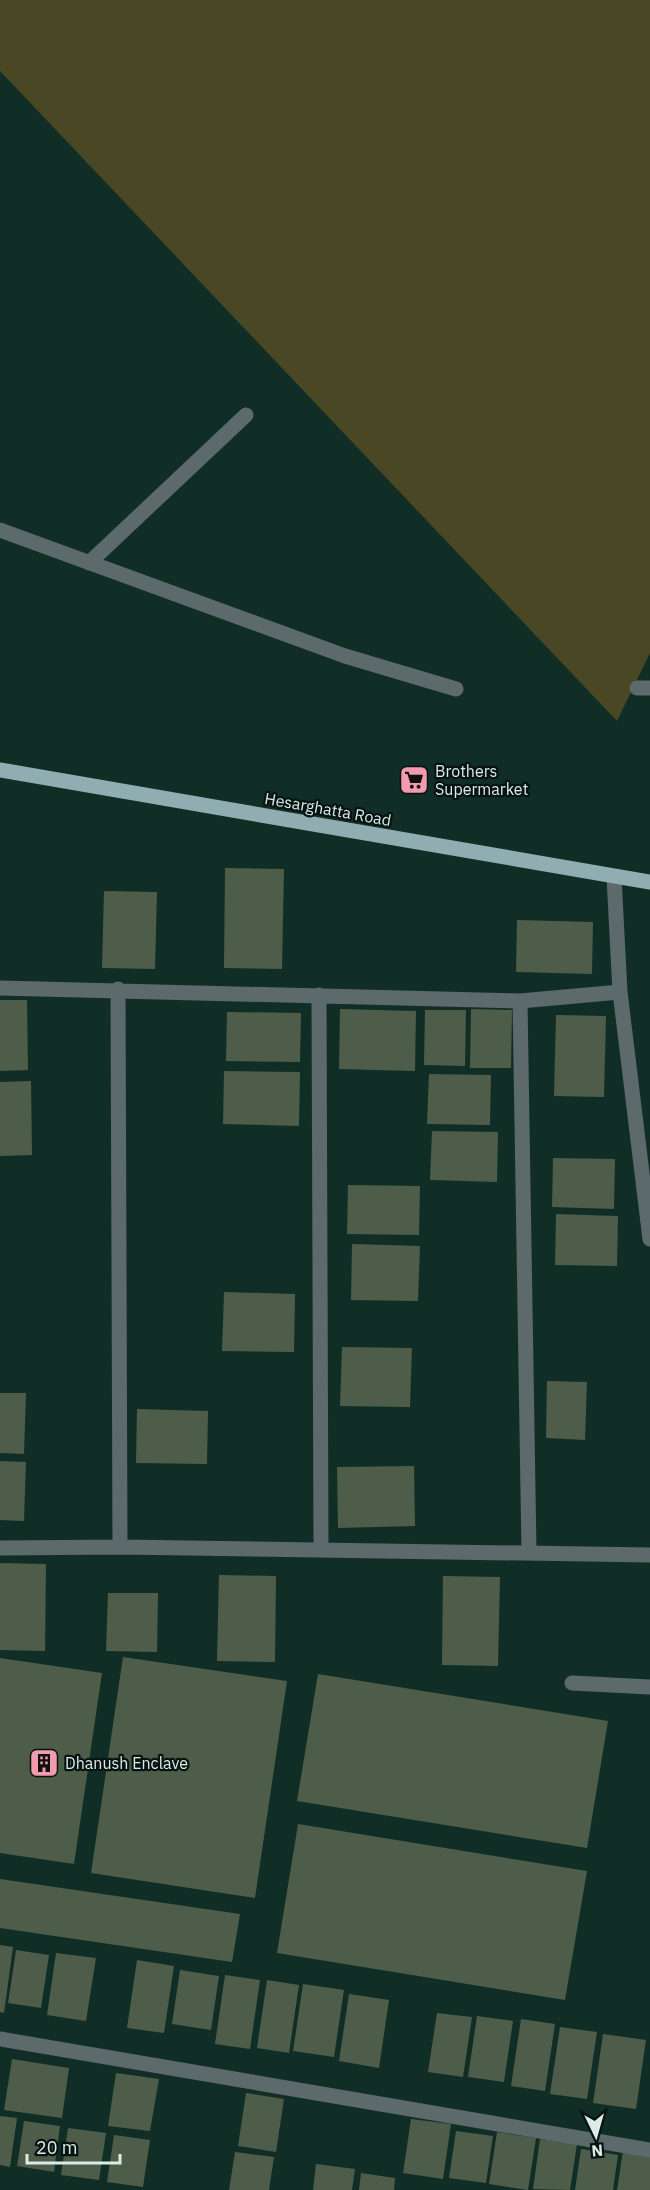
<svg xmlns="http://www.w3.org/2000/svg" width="650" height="2190" viewBox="0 0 650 2190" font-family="'IBM Plex Sans',sans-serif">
<rect width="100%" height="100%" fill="#112e26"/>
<!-- green -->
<path fill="#494724" d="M0,0H650V653L617,721L0,71Z"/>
<!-- building -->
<path fill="#4d5d49" d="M225,868L284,869L282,969L224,968Z
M104,891L157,892L155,969L102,968Z
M517,920L593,922L592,974L516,972Z
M0,1000H27L28,1070L0,1071Z
M340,1009L416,1011L415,1071L339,1069Z
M471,1009L512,1010L511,1068H470Z
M425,1010H466L465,1066L424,1065Z
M227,1012L301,1013L300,1062L226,1061Z
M556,1015L606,1016L604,1097L554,1096Z
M224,1071L300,1072L299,1126L223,1124Z
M429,1074L491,1075L490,1125L427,1124Z
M31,1081L32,1155L0,1156V1082Z
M432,1131L498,1132L497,1182L430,1180Z
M553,1158L615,1159L614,1209L552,1207Z
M348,1185L420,1186L419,1235L347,1234Z
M556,1214L618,1216L617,1266L555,1265Z
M352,1244L420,1246L418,1301L351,1300Z
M224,1292L295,1294L294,1352L222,1351Z
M342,1347L412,1348L410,1407L340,1406Z
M547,1381L587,1382L585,1440L546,1438Z
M0,1393H26L24,1454L0,1453Z
M137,1409L208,1411L207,1464L136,1463Z
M0,1461L26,1462L24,1521L0,1520Z
M414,1466L415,1526L338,1528L337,1467Z
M0,1563L46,1564L45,1651L0,1650Z
M219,1575L276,1576L275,1662L217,1661Z
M443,1576L500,1577L498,1666L442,1665Z
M108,1593H158L157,1652L106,1651Z
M123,1657L287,1681L255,1898L91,1873Z
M0,1658L102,1673L74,1864L0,1853Z
M318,1674L608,1721L587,1848L297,1801Z
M298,1824L587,1871L565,2000L277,1953Z
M0,1879L240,1914L232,1962L0,1928Z
M0,1945L13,1947L4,2013L0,2012Z
M16,1950L49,1955L41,2008L8,2003Z
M56,1953L96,1958L86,2021L47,2015Z
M137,1960L174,1966L164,2033L127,2028Z
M180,1970L219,1976L211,2030L172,2024Z
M225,1975L260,1980L250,2049L215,2044Z
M267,1980L299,1985L289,2053L257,2048Z
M303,1984L344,1990L334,2057L293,2051Z
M349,1994L389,2000L379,2068L339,2061Z
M437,2013L472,2017L463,2077L428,2072Z
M477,2016L513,2021L504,2082L468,2077Z
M521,2019L555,2024L545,2091L511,2086Z
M560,2027L597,2032L587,2099L550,2094Z
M603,2034L646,2040L636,2109L593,2103Z
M12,2059L69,2068L62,2118L4,2110Z
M116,2073L159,2079L150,2131L108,2126Z
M246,2093L284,2099L276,2152L238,2146Z
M0,2116L17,2118L10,2167L0,2165Z
M411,2119L451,2124L443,2179L403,2173Z
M24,2121L60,2126L54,2172L17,2166Z
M68,2128L106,2133L99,2180L61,2175Z
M456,2131L493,2136L486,2183L449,2178Z
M497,2132L536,2138L528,2190L489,2184Z
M114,2135L150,2140L143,2187L107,2182Z
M540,2139L577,2144L570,2190L533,2189Z
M581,2149L618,2155L613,2190H575Z
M623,2151L650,2155V2190H617Z
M235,2152L274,2157L269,2190H229Z
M316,2164L355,2169L352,2190H313Z
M361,2173L395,2178L394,2190H359Z"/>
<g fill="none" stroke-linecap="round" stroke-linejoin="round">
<!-- minor -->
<path stroke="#5c6a6c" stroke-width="15" d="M0,530L345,656L456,689
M89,563L246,415
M637,688H650
M614,877L620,992L650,1239
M0,988L520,1001L529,1552
M118,989L120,1547
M319,995L321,1550
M520,1001L620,992
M0,1548L120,1547L650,1555
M572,1683L650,1687
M0,2039L650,2150"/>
<!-- major -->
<path stroke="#90adb1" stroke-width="15" d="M0,770L650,882"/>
</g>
<!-- icons -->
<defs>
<g id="supermarket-square" transform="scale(1.5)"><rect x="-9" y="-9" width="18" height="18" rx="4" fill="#f29aae" stroke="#071310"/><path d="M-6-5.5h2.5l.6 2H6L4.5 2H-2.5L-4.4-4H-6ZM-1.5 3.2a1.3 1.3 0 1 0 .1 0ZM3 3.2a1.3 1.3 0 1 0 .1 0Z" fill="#111"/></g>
<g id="building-square" transform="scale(1.5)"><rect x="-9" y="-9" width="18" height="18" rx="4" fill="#f29aae" stroke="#071310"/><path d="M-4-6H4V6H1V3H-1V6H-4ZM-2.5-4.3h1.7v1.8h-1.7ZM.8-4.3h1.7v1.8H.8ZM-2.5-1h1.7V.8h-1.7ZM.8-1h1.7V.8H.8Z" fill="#111"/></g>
</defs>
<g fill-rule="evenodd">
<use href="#supermarket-square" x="414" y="780"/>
<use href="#building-square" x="44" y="1763"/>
</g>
<g text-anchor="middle" stroke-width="4.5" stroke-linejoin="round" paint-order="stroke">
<!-- poi labels -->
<g font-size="16" fill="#dbebe6" stroke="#071310" text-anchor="start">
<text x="435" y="777">Brothers<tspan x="435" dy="18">Supermarket</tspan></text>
<text x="65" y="1769">Dhanush Enclave</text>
</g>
<!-- street labels -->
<g font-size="16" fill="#dbebe6" stroke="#071310">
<text transform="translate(328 809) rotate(10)" y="6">Hesarghatta Road</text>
</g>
</g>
<!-- north arrow -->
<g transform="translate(596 2136) rotate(175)" stroke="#071310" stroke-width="4.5" paint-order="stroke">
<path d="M0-4.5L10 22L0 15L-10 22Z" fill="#dbebe6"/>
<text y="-9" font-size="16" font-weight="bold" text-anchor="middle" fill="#dbebe6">N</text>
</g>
<!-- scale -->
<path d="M27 2154v9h93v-9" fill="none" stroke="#dbebe6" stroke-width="3"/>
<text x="36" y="2154" font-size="18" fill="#dbebe6" stroke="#071310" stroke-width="4.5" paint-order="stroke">20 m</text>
</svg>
